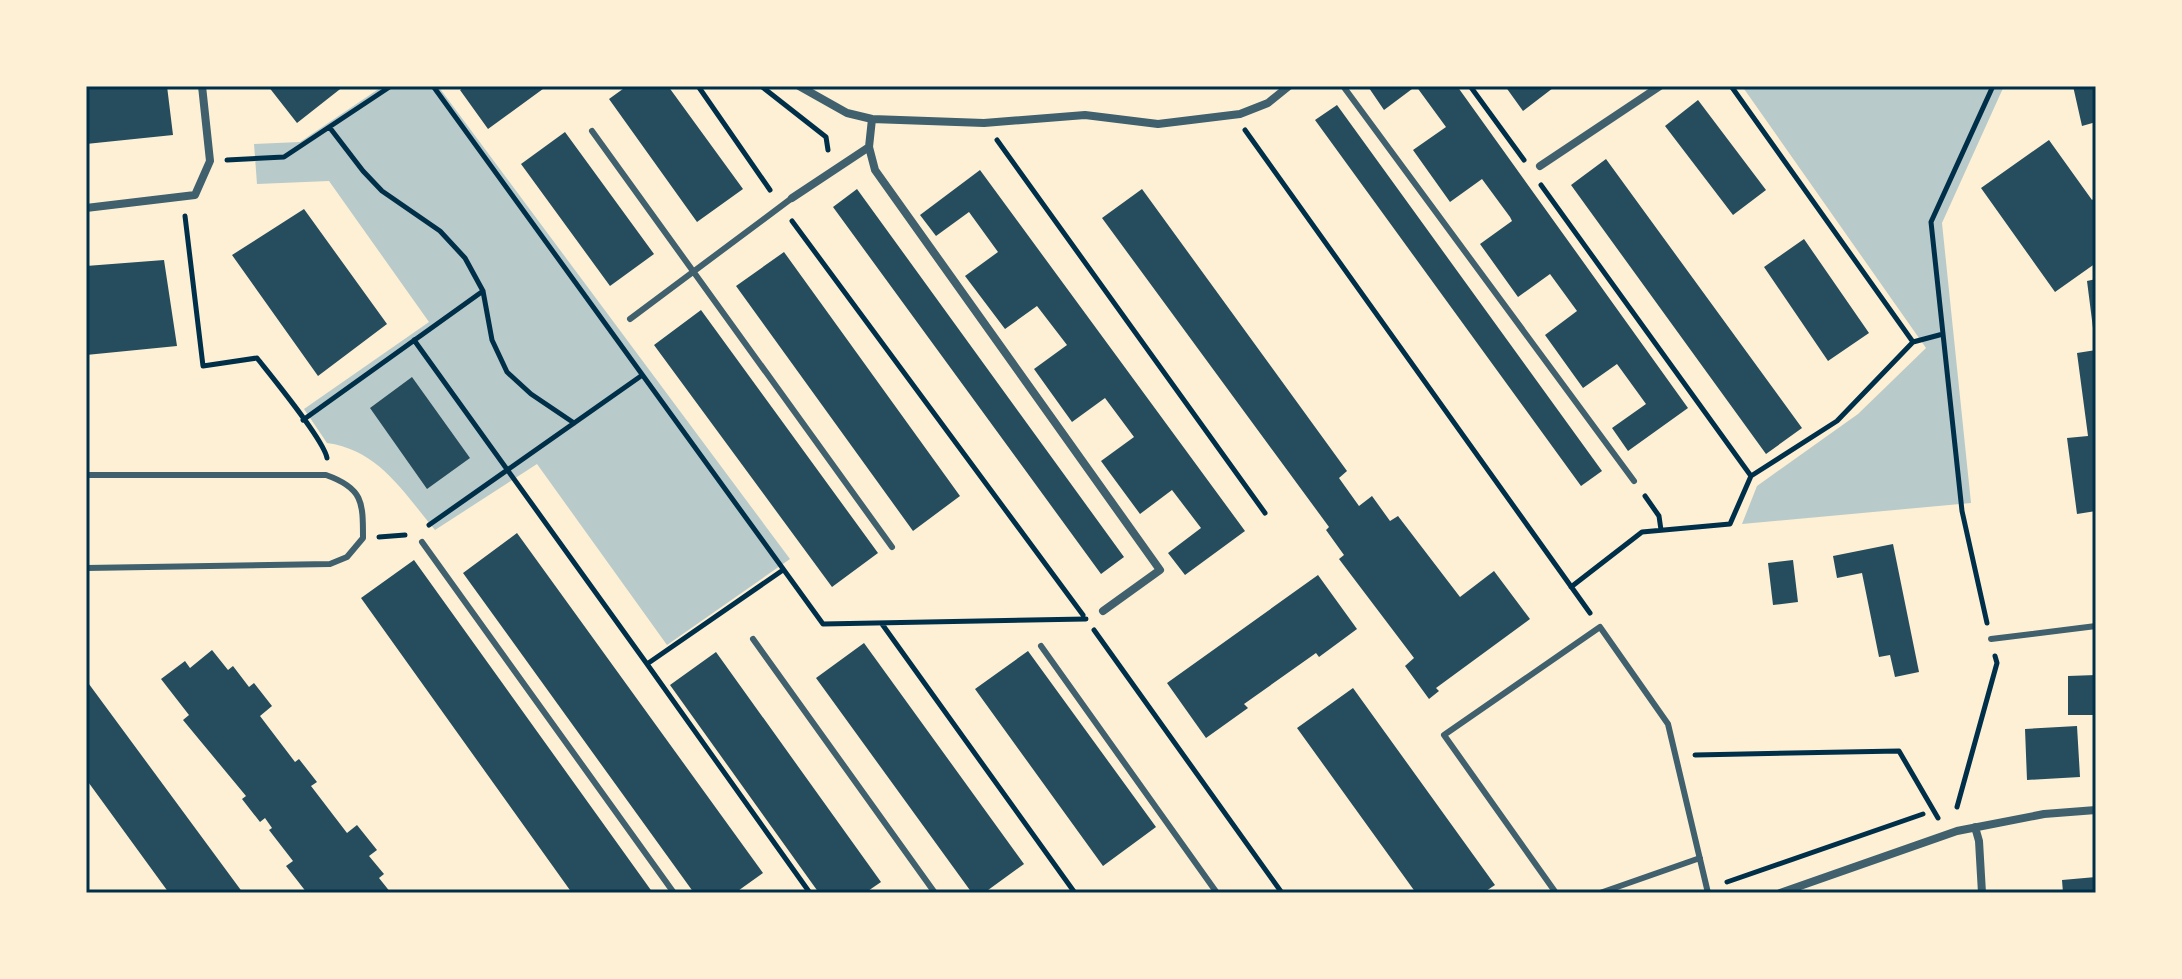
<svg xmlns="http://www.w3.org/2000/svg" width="2182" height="979" viewBox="0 0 2182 979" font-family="Rubik,sans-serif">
<rect width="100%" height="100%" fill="#fdf0d5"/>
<!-- green -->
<path fill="#b9caca" d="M383,86H438L790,559L667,645L537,464L435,530C403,492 379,450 327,443L304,409L429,322L329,181L257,184L254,144L300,142Z
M1742,86H2004L1942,223L1971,503L1742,524L1757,486L1858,414L1926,348Z"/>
<!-- building -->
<path fill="#264d5e" d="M86,86H167L173,135L86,144Z
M268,86H344L297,123Z
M466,86H547L488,129L460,90Z
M627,86H668L743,189L697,222L609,99Z
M1372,86H1457L1688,408L1628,451L1612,428L1646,404L1617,364L1583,388L1545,335L1577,311L1550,274L1518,297L1480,244L1512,221L1510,217L1482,179L1450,202L1413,150L1446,127L1416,86L1384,110L1369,88Z
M1505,86H1551L1553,88L1523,111Z
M2073,86H2096V122L2082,126Z
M1698,100L1766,190L1733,215L1665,126Z
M1337,105L1602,471L1581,486L1315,120Z
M565,132L654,254L610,286L521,164Z
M2049,140L2092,200L2096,197V263L2055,292L1981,188Z
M1606,159L1802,428L1766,454L1571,185Z
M980,170L1245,531L1185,575L1168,553L1201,528L1172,490L1140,514L1101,461L1134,437L1105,398L1072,422L1034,369L1067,345L1037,306L1005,329L965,276L998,252L969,212L936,236L920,215Z
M857,189L1124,557L1101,574L833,207Z
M1142,189L1347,471L1339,478L1359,506L1372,496L1390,521L1398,516L1460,597L1494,571L1530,619L1436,688L1439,691L1429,699L1405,666L1414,658L1339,559L1344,555L1326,530L1329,527L1102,218Z
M304,209L387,324L318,376L232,255Z
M1804,239L1869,333L1828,361L1764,267Z
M784,252L960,496L913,531L736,286Z
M164,260L177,346L86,355V266Z
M2096,279V335L2094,336L2087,281Z
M701,310L878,553L832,587L654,345Z
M2096,350V511L2077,514L2067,438L2088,436L2077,353Z
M412,377L470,458L427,489L370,408Z
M517,533L763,873L735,893H694L463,573Z
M1893,544L1919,672L1895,677L1890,655L1879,657L1862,573L1837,578L1833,556Z
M414,560L653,893H572L361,598Z
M1793,560L1798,602L1773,605L1768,563Z
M1318,575L1357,629L1319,657L1316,653L1244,704L1248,708L1206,738L1167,683Z
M864,643L1024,864L984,893H972L816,678Z
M212,650L228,670L233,666L249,687L254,683L272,706L260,716L295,762L299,759L317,782L311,786L347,833L357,825L377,850L369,856L384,874L379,878L391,893H307L286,866L293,861L269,830L272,828L265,818L260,822L242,799L246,796L183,720L189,715L161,679L185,661L190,668Z
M1028,651L1156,827L1103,866L975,689Z
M716,652L881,882L865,893H819L670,685Z
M2096,675V715H2068V676Z
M86,680L243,893H169L86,779Z
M1353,688L1495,885L1483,893H1416L1297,728Z
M2077,726L2080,777L2027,780L2025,729Z
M2096,877V893H2063L2062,880Z"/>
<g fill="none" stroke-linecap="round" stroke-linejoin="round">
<!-- path -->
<path stroke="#003049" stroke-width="5" d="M433,86L823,624L1086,619
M698,86L770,190
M761,86L826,137L828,150
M1470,86L1524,160
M1731,86L1913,342
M330,128L363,171L382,191L440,231L465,258L483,291L492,340L507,372L531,394L574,423
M1245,130L1590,613
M997,140L1265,513
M227,160L284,157L391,86
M1541,185L1751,476
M185,216L203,366L257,358C272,377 324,440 327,458
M792,221L1083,615
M414,340L647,664L783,570
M303,420L483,291
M1645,496L1659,516L1661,530
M429,525L641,376
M379,537L405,535
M1571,587L1642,532L1730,524L1751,476L1837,421L1913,342L1943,334
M1987,623L1962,511L1931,222L1993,86
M882,624L1075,893
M1094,630L1282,893
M647,664L810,893
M1695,755L1899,751L1938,818
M1957,807L1997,663L1995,656
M1727,882L1923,814"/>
<!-- service -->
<path stroke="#3f606c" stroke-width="6" d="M1343,86L1634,481
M592,131L892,547
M630,319L792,198
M86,475H326C363,488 363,502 363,538L347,557L330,564L86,568
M422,542L674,893
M753,639L935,893
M1991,639L2096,626
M1041,646L1217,893
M1556,893L1444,735L1600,627L1668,724L1708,893
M1600,893L1700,858"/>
<!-- minor -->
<path stroke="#3f606c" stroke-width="8" d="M799,86L847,113L872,119L984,123L1085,115L1158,124L1240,114L1268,103L1289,86
M872,119L869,147L875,170L1160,570L1103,611
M1540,166L1660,86
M792,198L869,147
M86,208L195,195L210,161L202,86
M1975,827L1979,841L1982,893
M1780,893L1957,831L2044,814L2096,810"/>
</g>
<!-- border -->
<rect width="2182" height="979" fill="none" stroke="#fdf0d5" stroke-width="176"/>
<rect x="88" y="88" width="2006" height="803" fill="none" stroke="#003049" stroke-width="3"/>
</svg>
